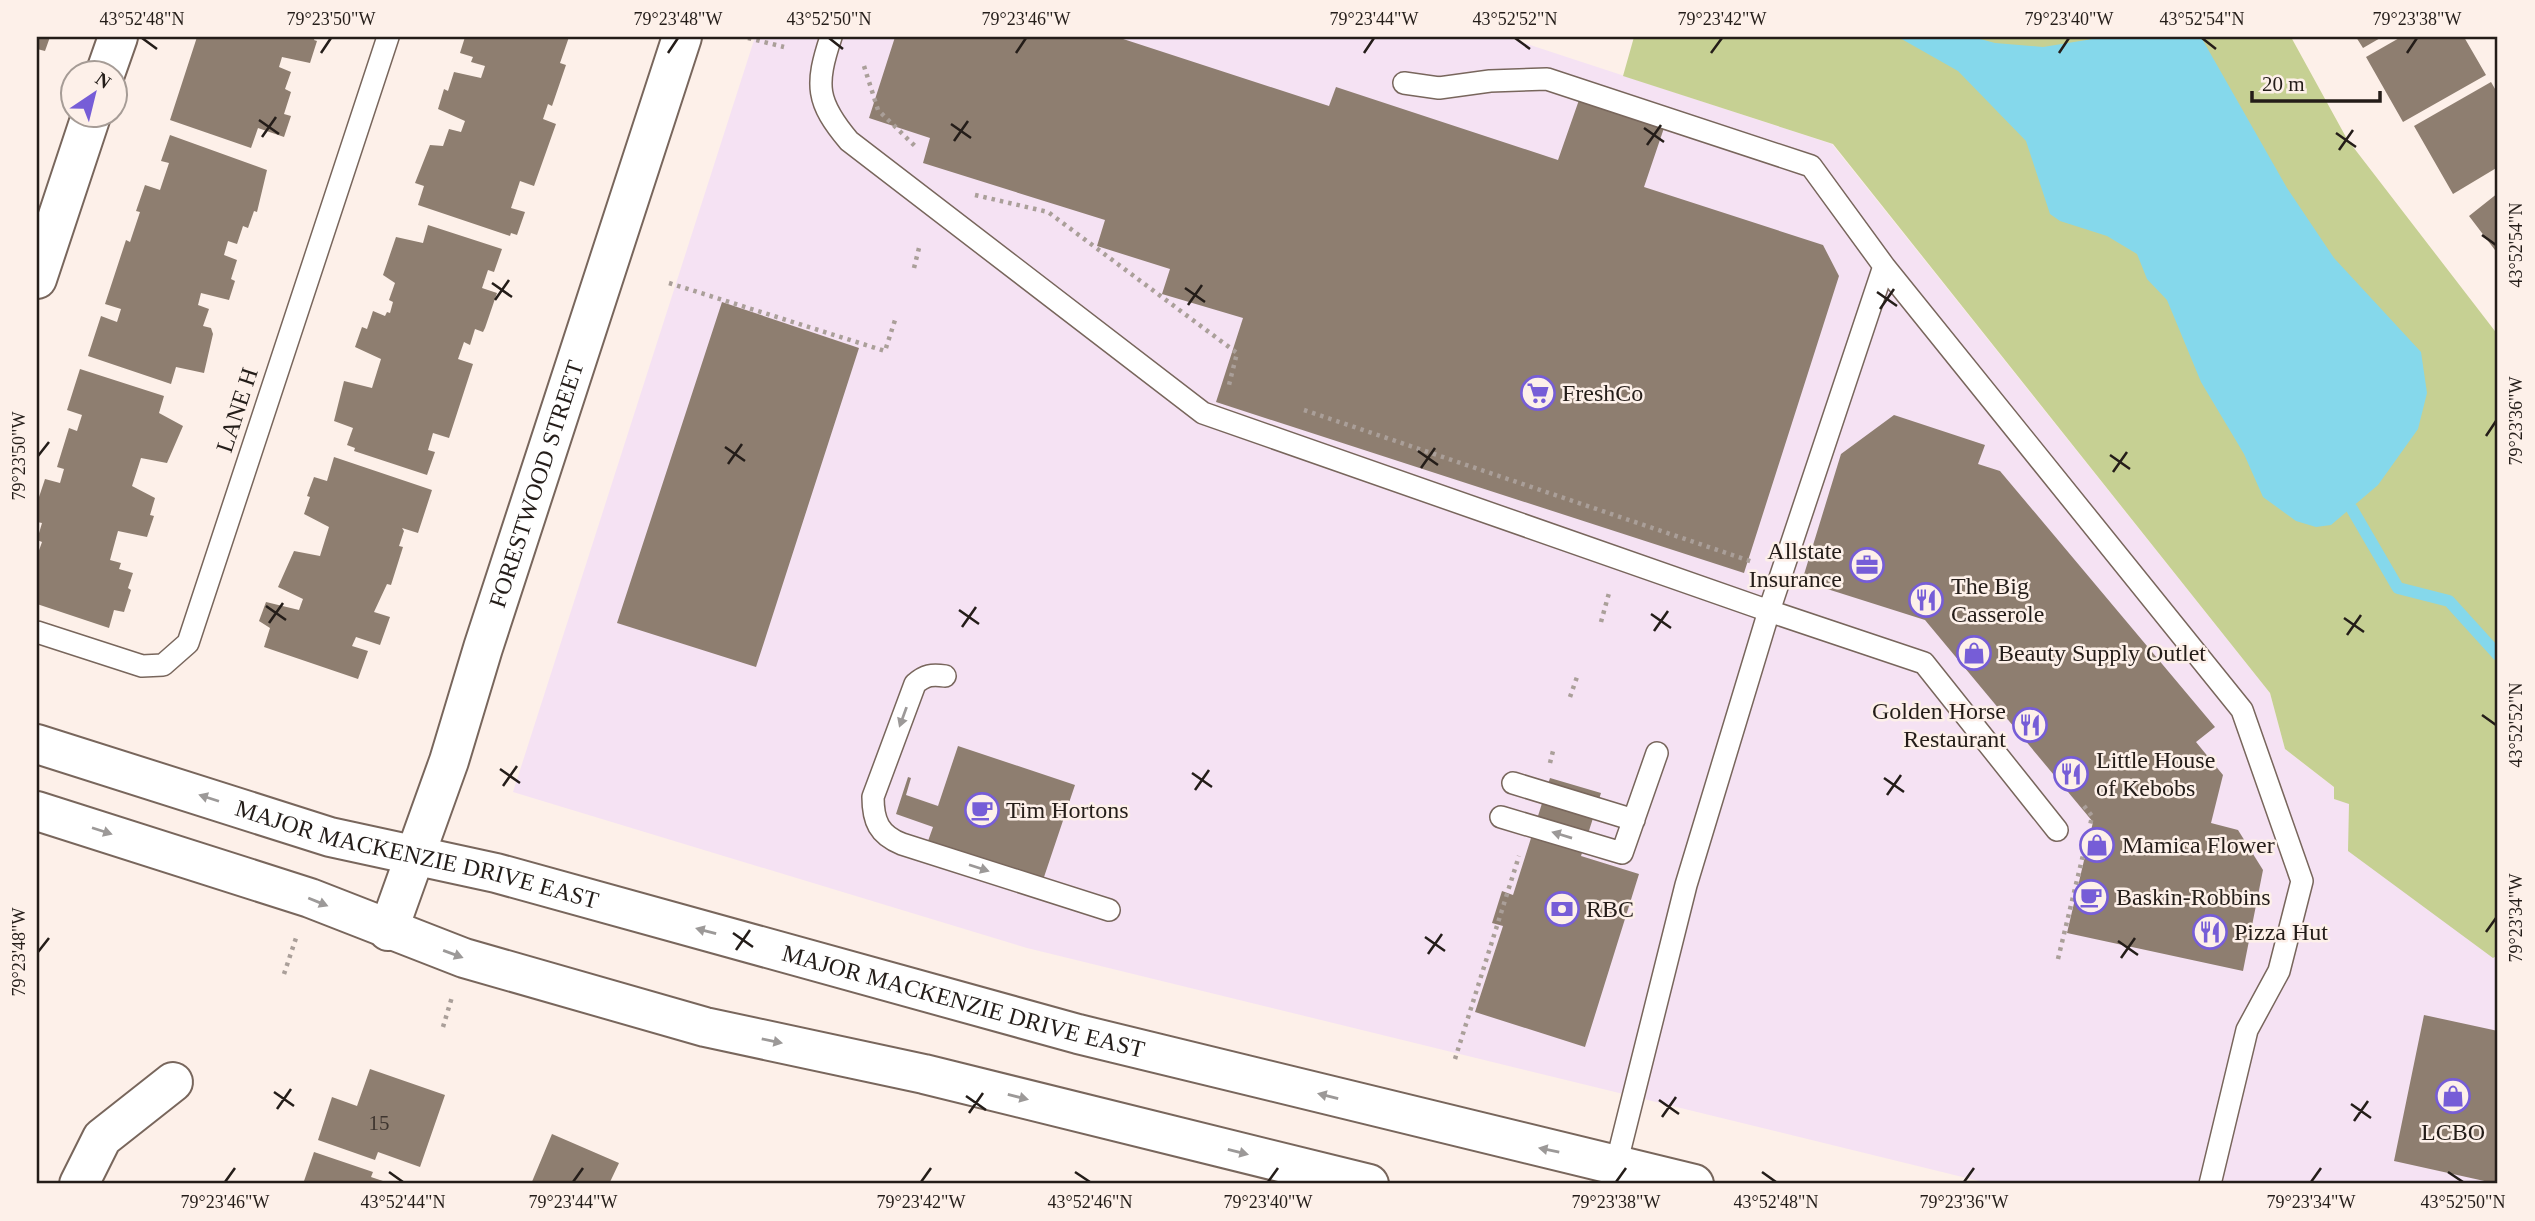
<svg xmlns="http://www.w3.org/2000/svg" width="2535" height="1221" viewBox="0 0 2535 1221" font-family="Georgia,serif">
<rect width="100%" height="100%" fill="#fdf0e9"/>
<!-- commercial -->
<path fill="#f5e2f3" d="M755,37H1506L1832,144L2270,693L2285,749L2334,787L2493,957L2498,955V1184H1991L1027,948L513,792Z"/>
<!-- green -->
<path fill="#c6d093" d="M1634,37H2291L2347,139L2498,335V955L2493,958L2348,851L2349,804L2334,799V787L2285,749L2270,693L1833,144L1623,76Z"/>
<!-- water -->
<path fill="#85d8eb" d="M1898,37H1973L1995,43L2043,47L2105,37H2201L2287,188L2334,258L2421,352L2427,393L2418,429L2378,485L2331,525L2316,527L2296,521L2263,497L2244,454L2201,382L2167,300L2147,279L2137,254L2107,236L2060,221L2050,214L2026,141L1958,71Z"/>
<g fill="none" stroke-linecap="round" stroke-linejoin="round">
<!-- stream -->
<path stroke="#85d8eb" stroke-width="12" d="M2352,509L2398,588L2449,601L2498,655"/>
</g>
<!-- building -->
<path fill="#8e7e70" d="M37,37H50L45,51L37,49Z
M197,37H315L314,40L317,41L310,63L282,57L279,67L291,72L285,89L291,92L284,114L291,116L284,137L258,128L251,148L170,120Z
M465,37H569L560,63L566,65L552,106L548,104L543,119L556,124L534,186L520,181L511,208L525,212L517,235L511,233L510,236L418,205L424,186L415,183L430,145L443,146L449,129L461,132L465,121L438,109L444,89L448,91L454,72L481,78L485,66L471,62L473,57L460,53Z
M895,37H1117L1329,106L1336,87L1558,160L1579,100L1664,128L1644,187L1823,245L1839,276L1744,573L1216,402L1243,318L1162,294L1170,269L1097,246L1105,220L923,163L930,138L869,118Z
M2356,37H2382L2363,48Z
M2401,37H2464L2486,75L2403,122L2366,57Z
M2491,82L2498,94V167L2453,194L2414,126Z
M170,135L267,170L257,212L254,211L248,228L243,226L237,244L228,241L224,255L237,260L231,279L235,281L229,300L201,293L198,305L209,309L203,326L211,328L213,334L204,373L176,367L171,384L88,356L101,316L117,322L121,309L105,304L126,240L130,242L140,212L136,211L145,185L160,190L169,163L161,161Z
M2498,193V254L2469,216Z
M428,225L502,249L494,272L488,270L482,288L497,293L485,328L483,332L475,329L470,345L464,342L458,359L473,364L449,438L433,433L428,450L435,452L427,475L354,451L355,448L347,445L353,428L334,421L344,381L372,388L381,359L355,347L362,327L367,329L373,311L385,316L387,312L390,313L393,302L389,300L395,283L383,275L396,237L423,243Z
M722,302L859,348L756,667L617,623Z
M80,369L164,396L159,413L183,426L167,463L141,458L132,486L155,498L150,515L154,516L147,537L118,531L110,560L121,563L119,569L133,573L128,588L131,590L124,612L114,610L109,628L37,604V556L42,542L37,540L42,523L37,522V503L45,479L60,483L64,469L57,467L69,428L77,431L82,415L67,410Z
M1894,415L1985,445L1978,464L2000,471L2215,727L2196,742L2223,775L2211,823L2238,830L2263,870L2243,971L2067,933L2093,822L1925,620L1802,581L1841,454Z
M334,457L432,490L418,533L402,528L404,531L399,546L403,547L391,585L387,584L374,612L390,617L380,645L356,637L352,646L368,651L358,679L264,647L270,628L259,621L266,602L299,610L303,599L278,587L294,551L320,556L329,527L304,514L310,497L307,496L314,477L327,481Z
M958,746L1075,785L1043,880L928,841L933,827L896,814L908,777L911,778L906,795L938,806Z
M1550,778L1601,793L1581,856L1639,874L1585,1047L1475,1012L1503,926L1492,923L1502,891L1513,895Z
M2424,1015L2498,1031V1184L2394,1161Z
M370,1069L445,1095L420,1167L378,1152L375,1160L318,1140L332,1097L357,1106Z
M552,1134L619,1163L610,1182L615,1184H531Z
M314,1152L373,1172L371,1177L392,1184H303Z"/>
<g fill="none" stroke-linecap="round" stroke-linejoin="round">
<!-- lane casing -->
<g stroke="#78665c" stroke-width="24">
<path id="lane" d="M831,37C815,85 816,102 849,141L1203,413L1769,611L1686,885L1616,1165
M1404,83L1439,88L1490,81L1547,79L1811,166L1884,266
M37,632L142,666L163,665L188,643L388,37
M945,676C932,674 925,675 915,684L873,797C873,821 879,835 902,844L1109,910
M1513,783L1634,820
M1501,817L1622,853L1657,753
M2057,830L1924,663L1769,611L1884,266L2242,710L2302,881L2279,971L2247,1030L2210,1184"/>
</g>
<!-- street casing -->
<g stroke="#78665c" stroke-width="42">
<g id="street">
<path d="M105,74L118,37"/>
<path d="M37,279L91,116"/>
<path id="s1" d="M388,931L449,761L483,648L682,37"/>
<path d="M79,1184L102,1138L173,1082"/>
</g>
</g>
<!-- primary casing -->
<g stroke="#78665c" stroke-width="42">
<g id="primary">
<path id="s2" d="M37,744L330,837L496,873L1078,1034L1694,1184"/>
<path d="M37,811L310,898L464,958L705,1027L924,1074L1369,1184"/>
</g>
</g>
<!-- path -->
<path stroke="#aa9f99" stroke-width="4.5" stroke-dasharray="3.5 5" stroke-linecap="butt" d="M748,38L784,47
M864,66L878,110L917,148
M975,195L1048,212L1237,353L1229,385L1233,386
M914,268L920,244
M669,283L885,351L896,317
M1304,410L1753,562
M1601,622L1609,593
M1570,697L1578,674
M1550,763L1554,747
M2084,806L2092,816L2090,826
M2058,959L2084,851
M284,974L296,938
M443,1027L452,997
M1455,1059L1519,856"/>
<!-- lane -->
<use href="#lane" stroke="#fff" stroke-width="21"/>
<!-- street -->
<use href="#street" stroke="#fff" stroke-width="38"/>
<!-- primary -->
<use href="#primary" stroke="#fff" stroke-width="38"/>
</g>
<!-- one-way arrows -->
<defs><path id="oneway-solid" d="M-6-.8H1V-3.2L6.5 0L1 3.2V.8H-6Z" transform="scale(1.75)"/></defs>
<g fill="#9c9998">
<use href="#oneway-solid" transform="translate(903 717) rotate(110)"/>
<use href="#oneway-solid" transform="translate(209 798) rotate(-162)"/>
<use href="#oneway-solid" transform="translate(102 831) rotate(18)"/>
<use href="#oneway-solid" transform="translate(1562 835) rotate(-163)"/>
<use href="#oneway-solid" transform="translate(979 868) rotate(18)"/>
<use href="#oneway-solid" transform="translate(318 902) rotate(22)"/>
<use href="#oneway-solid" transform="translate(706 931) rotate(-165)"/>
<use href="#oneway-solid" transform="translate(453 954) rotate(20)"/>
<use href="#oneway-solid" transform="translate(772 1041) rotate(12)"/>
<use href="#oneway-solid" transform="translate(1328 1096) rotate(-166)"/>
<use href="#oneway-solid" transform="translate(1018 1097) rotate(14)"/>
<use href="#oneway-solid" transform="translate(1549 1150) rotate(-168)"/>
<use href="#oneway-solid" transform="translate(1238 1152) rotate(14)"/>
</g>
<!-- ticks -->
<path fill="none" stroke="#241d19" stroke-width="2.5" d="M142,38L157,49M829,38L843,49M1515,38L1530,49M2202,38L2216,49M321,53L331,38M668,53L678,38M1016,53L1026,38M1364,53L1374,38M1711,53L1722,38M2059,53L2069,38M2407,53L2417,38M259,120L279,134M951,124L971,138M1644,128L1664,142M2336,133L2356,147M262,137L276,117M954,141L968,121M1647,145L1661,125M2339,150L2353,130M2482,235L2496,245M492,283L512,297M1185,288L1205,302M1877,292L1897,306M495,300L509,280M1188,305L1202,285M1880,309L1894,289M2486,436L2496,421M725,447L745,461M1418,451L1438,465M2110,455L2130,469M38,456L49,442M728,464L742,444M1421,468L1435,448M2113,472L2127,452M266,606L286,620M959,610L979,624M1651,614L1671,628M2344,618L2364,632M269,623L283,603M962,627L976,607M1654,631L1668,611M2347,635L2361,615M2482,715L2496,725M500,769L520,783M1192,773L1212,787M1884,778L1904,792M503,786L517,766M1195,790L1209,770M1887,795L1901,775M2486,932L2496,918M733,933L753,947M1425,937L1445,951M2118,941L2138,955M736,950L750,930M38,952L49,938M1428,954L1442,934M2121,958L2135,938M274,1092L294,1106M966,1096L986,1110M1659,1100L1679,1114M2351,1104L2371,1118M277,1109L291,1089M969,1113L983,1093M1662,1117L1676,1097M2354,1121L2368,1101M389,1172L403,1182M1075,1172L1090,1182M1762,1172L1776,1182M2448,1172L2463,1182M225,1182L235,1168M573,1182L583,1168M921,1182L931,1168M1268,1182L1278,1168M1616,1182L1626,1168M1964,1182L1974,1168M2311,1182L2321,1168"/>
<!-- icons -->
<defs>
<g id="supermarket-ring" transform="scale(1.75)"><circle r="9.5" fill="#fdf0e9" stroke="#765dd7" stroke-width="1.5"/><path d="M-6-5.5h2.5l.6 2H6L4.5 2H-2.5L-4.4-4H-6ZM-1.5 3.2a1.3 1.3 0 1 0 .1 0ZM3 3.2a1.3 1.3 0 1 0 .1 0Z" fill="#765dd7"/></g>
<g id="office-ring" transform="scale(1.75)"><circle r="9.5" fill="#fdf0e9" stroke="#765dd7" stroke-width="1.5"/><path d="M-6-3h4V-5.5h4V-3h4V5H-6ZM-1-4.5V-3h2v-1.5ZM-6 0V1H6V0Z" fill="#765dd7"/></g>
<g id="restaurant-ring" transform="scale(1.75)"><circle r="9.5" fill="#fdf0e9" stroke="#765dd7" stroke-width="1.5"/><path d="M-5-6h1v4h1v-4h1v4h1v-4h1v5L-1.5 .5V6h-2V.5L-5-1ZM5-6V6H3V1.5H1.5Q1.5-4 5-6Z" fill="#765dd7"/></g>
<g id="shop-ring" transform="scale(1.75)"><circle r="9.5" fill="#fdf0e9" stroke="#765dd7" stroke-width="1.5"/><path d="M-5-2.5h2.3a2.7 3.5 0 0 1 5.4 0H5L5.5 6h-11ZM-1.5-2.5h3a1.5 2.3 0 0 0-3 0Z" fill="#765dd7"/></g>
<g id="cafe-ring" transform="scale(1.75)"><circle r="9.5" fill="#fdf0e9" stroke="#765dd7" stroke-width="1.5"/><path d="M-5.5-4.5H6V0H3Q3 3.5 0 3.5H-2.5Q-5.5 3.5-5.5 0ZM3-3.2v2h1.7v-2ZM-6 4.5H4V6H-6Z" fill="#765dd7"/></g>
<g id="bank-ring" transform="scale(1.75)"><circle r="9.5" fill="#fdf0e9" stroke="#765dd7" stroke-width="1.5"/><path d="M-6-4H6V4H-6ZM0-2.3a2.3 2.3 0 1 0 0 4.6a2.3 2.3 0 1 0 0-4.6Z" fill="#765dd7"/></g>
</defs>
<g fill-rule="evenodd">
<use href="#supermarket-ring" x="1538" y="393"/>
<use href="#office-ring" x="1867" y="565"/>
<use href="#restaurant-ring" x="1926" y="600"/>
<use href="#shop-ring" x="1974" y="653"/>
<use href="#restaurant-ring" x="2030" y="725"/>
<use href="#restaurant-ring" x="2071" y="774"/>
<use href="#cafe-ring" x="982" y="810"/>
<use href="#shop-ring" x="2097" y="845"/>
<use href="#cafe-ring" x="2091" y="897"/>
<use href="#bank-ring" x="1562" y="909"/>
<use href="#restaurant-ring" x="2210" y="932"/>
<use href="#shop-ring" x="2453" y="1096"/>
</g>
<g text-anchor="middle" stroke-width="5" stroke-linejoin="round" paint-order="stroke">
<!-- number labels -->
<g font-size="21" fill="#3e352f">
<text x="379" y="1130">15</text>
</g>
<!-- poi labels -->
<g font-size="24" fill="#241d19" stroke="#fdf0e9" text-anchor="start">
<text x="1562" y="401">FreshCo</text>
<text x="1842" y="559" text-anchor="end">Allstate<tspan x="1842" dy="28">Insurance</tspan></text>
<text x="1951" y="594">The Big<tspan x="1951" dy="28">Casserole</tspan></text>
<text x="1998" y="661">Beauty Supply Outlet</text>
<text x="2006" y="719" text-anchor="end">Golden Horse<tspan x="2006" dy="28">Restaurant</tspan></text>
<text x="2096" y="768">Little House<tspan x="2096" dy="28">of Kebobs</tspan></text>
<text x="1006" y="818">Tim Hortons</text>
<text x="2122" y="853">Mamica Flower</text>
<text x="2116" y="905">Baskin-Robbins</text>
<text x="1586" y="917">RBC</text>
<text x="2234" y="940">Pizza Hut</text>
<text x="2453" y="1140" text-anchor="middle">LCBO</text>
</g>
<!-- street labels -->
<g font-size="24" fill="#241d19" stroke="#fdf0e9">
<text transform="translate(237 410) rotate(-72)" y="8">LANE H</text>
<text dy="8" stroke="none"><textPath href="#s1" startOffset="471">FORESTWOOD STREET</textPath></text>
<text dy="8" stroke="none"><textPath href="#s2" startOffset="396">MAJOR MACKENZIE DRIVE EAST</textPath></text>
<text dy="8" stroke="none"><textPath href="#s2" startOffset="962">MAJOR MACKENZIE DRIVE EAST</textPath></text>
</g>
</g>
<!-- border -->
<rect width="2535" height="1221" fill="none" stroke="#fdf0e9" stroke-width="77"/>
<!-- north arrow -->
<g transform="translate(94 94) rotate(35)"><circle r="33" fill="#fdf0e9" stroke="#a69c96" stroke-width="2"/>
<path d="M0-5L12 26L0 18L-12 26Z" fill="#765dd7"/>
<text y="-10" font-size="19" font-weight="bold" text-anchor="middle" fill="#241d19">N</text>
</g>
<!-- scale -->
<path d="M2252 91v10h128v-10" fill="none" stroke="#241d19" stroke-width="3.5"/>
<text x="2262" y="91" font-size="21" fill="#241d19" stroke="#fdf0e9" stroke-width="5" paint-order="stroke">20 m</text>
<rect x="38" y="38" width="2458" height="1144" fill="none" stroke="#241d19" stroke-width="2.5"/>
<g font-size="18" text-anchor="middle" fill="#241d19">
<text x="142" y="25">43°52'48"N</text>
<text x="331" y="25">79°23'50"W</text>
<text x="678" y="25">79°23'48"W</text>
<text x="829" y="25">43°52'50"N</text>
<text x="1026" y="25">79°23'46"W</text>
<text x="1374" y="25">79°23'44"W</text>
<text x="1515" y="25">43°52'52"N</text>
<text x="1722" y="25">79°23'42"W</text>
<text x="2069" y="25">79°23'40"W</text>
<text x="2202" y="25">43°52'54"N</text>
<text x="2417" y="25">79°23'38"W</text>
<text transform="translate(2516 245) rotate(-90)" y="6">43°52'54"N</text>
<text transform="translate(2516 421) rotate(-90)" y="6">79°23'36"W</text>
<text transform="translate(19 456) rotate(-90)" y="6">79°23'50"W</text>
<text transform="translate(2516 725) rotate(-90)" y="6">43°52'52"N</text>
<text transform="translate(2516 918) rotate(-90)" y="6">79°23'34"W</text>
<text transform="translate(19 952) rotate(-90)" y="6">79°23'48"W</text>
<text x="225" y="1208">79°23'46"W</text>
<text x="403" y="1208">43°52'44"N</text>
<text x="573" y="1208">79°23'44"W</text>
<text x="921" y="1208">79°23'42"W</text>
<text x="1090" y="1208">43°52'46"N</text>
<text x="1268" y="1208">79°23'40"W</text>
<text x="1616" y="1208">79°23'38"W</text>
<text x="1776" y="1208">43°52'48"N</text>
<text x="1964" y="1208">79°23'36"W</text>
<text x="2311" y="1208">79°23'34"W</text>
<text x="2463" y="1208">43°52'50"N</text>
</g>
</svg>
